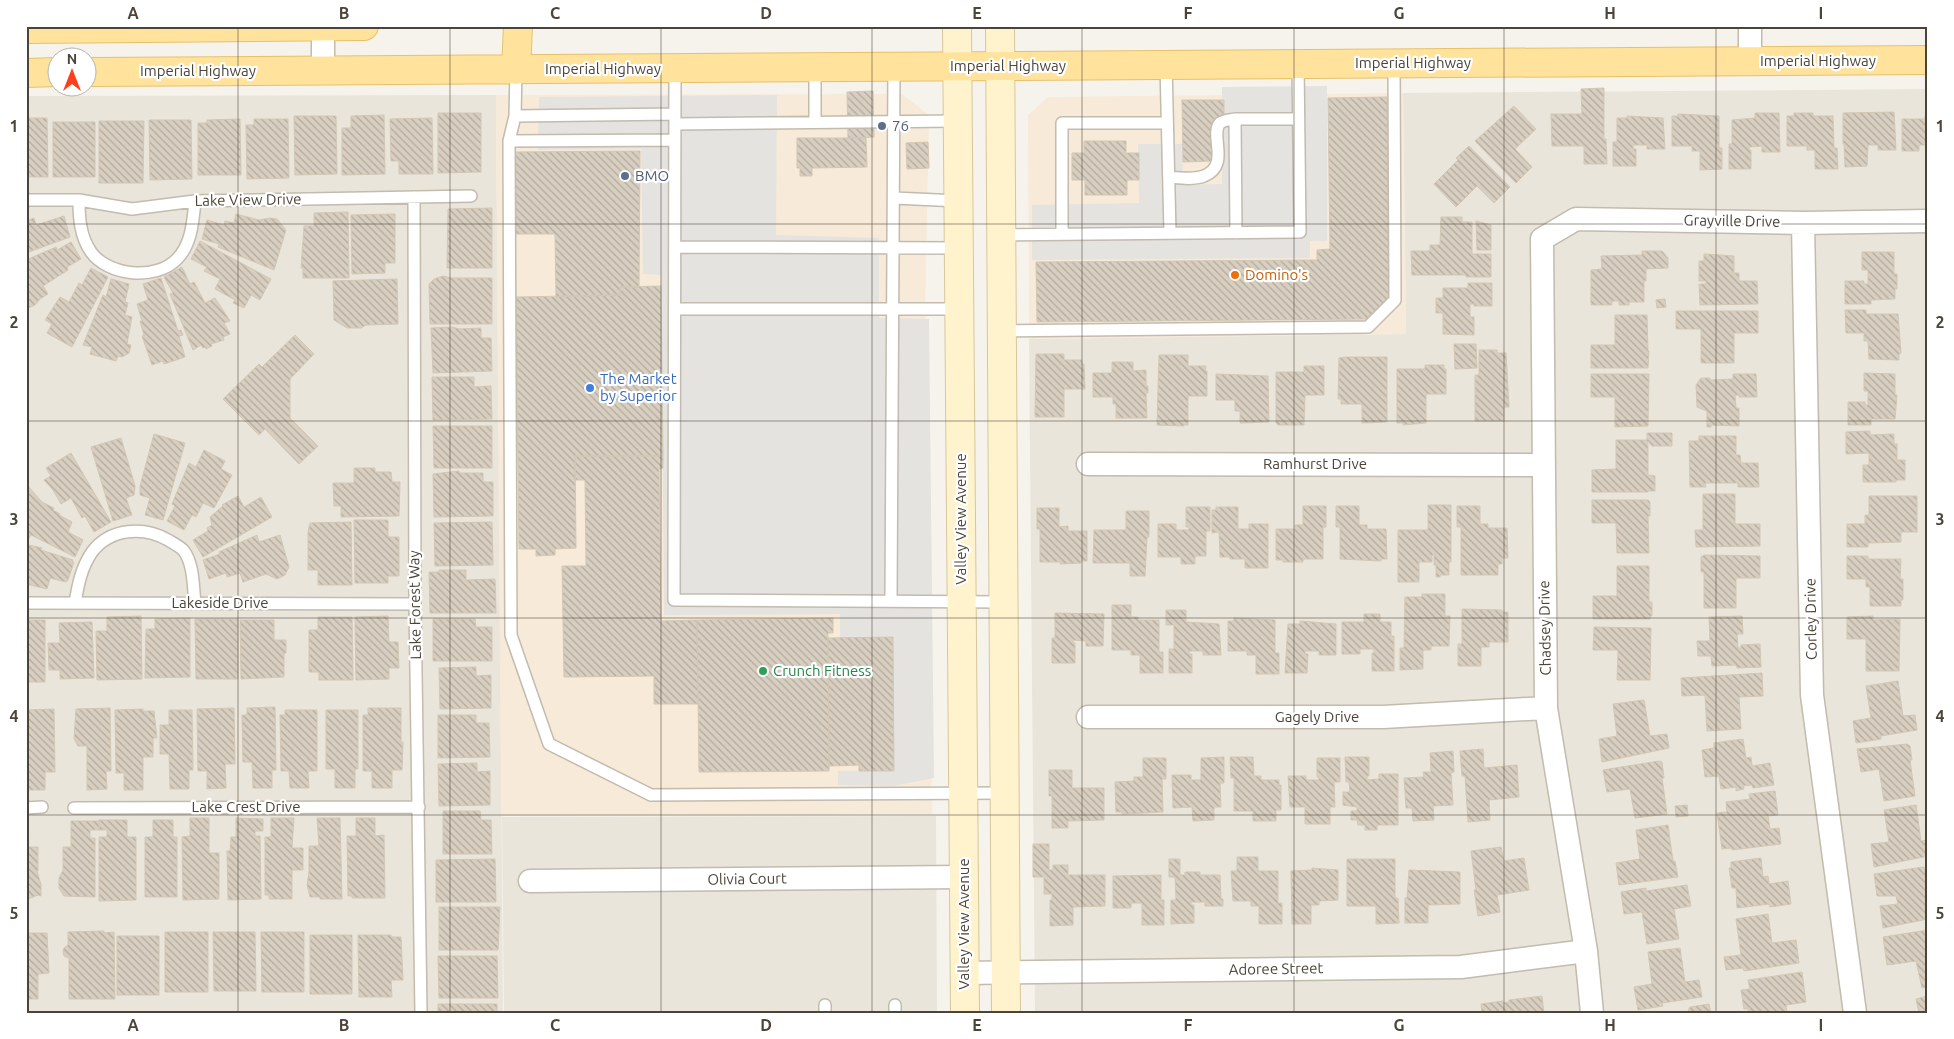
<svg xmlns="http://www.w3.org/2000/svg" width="1954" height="1039" viewBox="0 0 1954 1039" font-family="Ubuntu,sans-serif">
<defs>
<pattern id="building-back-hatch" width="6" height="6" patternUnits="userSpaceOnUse" patternTransform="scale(1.25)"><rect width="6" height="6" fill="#d8cfc1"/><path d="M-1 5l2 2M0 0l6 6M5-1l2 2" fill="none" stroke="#b1aa9e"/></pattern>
</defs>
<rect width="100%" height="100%" fill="#f6f3ec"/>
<!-- residential -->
<path fill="#eae5da" d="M1928,89V1013H1035L1029,339L1406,334L1403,93Z
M496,95L503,1013H26V96Z
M936,816L937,1013H504L502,817Z"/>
<!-- commercial -->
<path fill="#f7ead8" d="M1403,93L1406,334L1029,339L1028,115L1048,97Z
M902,94L929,115L924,365L932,814L501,816L496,95Z"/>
<!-- parking -->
<path fill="#e5e3e0" d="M1327,86V241H1310V258L1032,260V205L1139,203L1138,144H1182L1183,185L1222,184V87Z
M777,95L776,235L879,238V318L929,319L934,778L893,786L838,785V771H894L840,638V614L664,615L661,275L643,274L641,149L538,150L539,97Z"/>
<!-- building -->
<path fill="url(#building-back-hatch)" stroke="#d3c7b4" d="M1604,88V139H1606L1607,164H1584V146H1552L1551,114H1582L1581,89Z
M873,91L874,137L848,138L847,92Z
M1387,97L1389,300L1369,319L1037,322L1036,262L1317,260V250L1330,249L1328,98Z
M1182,100H1224V118H1214V161L1183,162Z
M1514,106L1536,129L1515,149L1532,167L1516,183L1475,141Z
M1894,112L1896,150H1878V145H1868L1867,166L1845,167L1844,144H1843V113Z
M438,113H481V172L438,173Z
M1755,113H1779L1780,152H1762V146L1749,147V150H1751V169H1729V144H1732V120L1755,118Z
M1794,113H1813V116H1833L1834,148H1837L1838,169H1815V150H1807V146H1787V116H1794Z
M1678,114L1719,116V148H1722V169L1700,170V151H1692V146H1672V116H1678Z
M384,115L385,174L342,175V128H351V116Z
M294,116H336L337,174L295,175Z
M1627,116L1663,118L1665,149H1647V145H1633V149H1636V166H1613V142H1617V118H1627Z
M1925,116H1928V145H1919V151H1902V119H1925Z
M26,118H47L48,177H26Z
M432,118L433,174H399V161H391L390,119Z
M240,119L241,175H198V123H207V120Z
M254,119H288L289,178L247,179L246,125H254Z
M149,120H191L192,179L150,180Z
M99,121H144L143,183H99Z
M53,122H95V177H53Z
M797,138H866L867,167L812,168V176H800V168H797Z
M1084,141H1126V153H1139V180H1127V195H1085V180H1072V153H1084Z
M928,142L929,168L907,169L906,143Z
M1469,146L1510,187L1494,203L1477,186L1456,207L1434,184L1458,160L1456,158Z
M640,151L639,287H620V295L556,297L555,234H514L513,152Z
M492,208V268H447L448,209Z
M348,212L349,278H303V268H301L304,226H314V213Z
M236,214L259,220L270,218L277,219L286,230L274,270L218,247L219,244L202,239L207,220L224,225L225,221L234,223Z
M395,214V263H385V273L352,274L351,215Z
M64,216L70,237L26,253V221L34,218L36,225Z
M1441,217H1462V222H1472V254H1491V277H1466V275H1412L1411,251H1430V245H1440Z
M1476,221L1491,225V250H1477Z
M200,241L271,279L260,300L251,295L244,308L233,303L235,300L215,289L220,279L204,271L207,267L191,259Z
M71,242L81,259L67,267L68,270L43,286L48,294L40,299L35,305L26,309V260L56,247L57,250Z
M1642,251H1662L1668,258V268L1646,269V281H1644V302H1629V305H1619V301H1612V305H1591V270L1602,269L1601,256L1642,255Z
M1862,252H1894V274H1897V289H1895V299L1871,300V304H1845V281H1864V284H1868V270H1862Z
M1704,254L1734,256V273H1739V281H1757L1758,304L1700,305L1699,284H1706V281H1699V261H1704Z
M182,267L190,284L194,282L205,303L215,298L230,321L224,323L230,334L223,337L224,340L211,344L212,346L206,349L205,347L203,348L201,345L193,350L170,294L173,293L164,277Z
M91,268L108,277L72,347L47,333L52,324L45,320L60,297L69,302L79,283L82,285Z
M443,276L452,278H492V324H430L429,284L434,279Z
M161,278L178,331L181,330L183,335L179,336L185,357L164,364L163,361L152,365L142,336L144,335L140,321H142L137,304L148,300L143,284Z
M111,279L129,284L125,302L128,303L125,315L132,317L127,344L131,345L129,353L122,357L118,356L116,361L90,354L92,347L83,345L103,295L106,297Z
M397,279L398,324L366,325L361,328H347L334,320L333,281Z
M1468,283H1492V306H1474V304H1470V317H1474V335L1443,334V313H1436V298H1443V288H1468Z
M661,286L663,456H575L576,548L555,549V555L536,556V549H519L516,297L620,295V287Z
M1665,299L1666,307L1657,308L1656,300Z
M1845,310H1866V314H1898L1901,353L1899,354V360L1869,359L1868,341H1864V333H1846Z
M1676,311H1758V333H1734V363H1701V329H1676Z
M1615,315H1647L1648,351H1649L1648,368H1591V345H1615Z
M452,327L459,329L481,328V338H491L492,371L433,373L431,328Z
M295,335L314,354L290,379V418L318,446L299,464L265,429L259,435L223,399L259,364L262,367Z
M1454,344H1476L1477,368L1455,369Z
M1479,350H1497V353H1506L1509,407H1504V421H1475V375H1479Z
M1036,354H1064V360H1082V364H1084L1085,389H1064V417H1035Z
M1159,355H1188V366H1206L1205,371H1207V396H1188V425H1184V426L1157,425Z
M1347,357H1387V422L1362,423V404H1341V399H1338L1339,358Z
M1112,362H1133V371L1146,370V386H1148V393H1146L1147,418H1116V404H1113V397H1093V373H1112Z
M1425,365H1444V369H1446V394H1426V423L1403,425V423H1397V369H1425Z
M1304,366H1324V395H1305L1304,425H1278L1276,423V372H1304Z
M1864,373L1895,374V395H1897L1895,419H1871V425H1848V402H1865V405H1868V391H1864Z
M1216,374L1268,376L1269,422L1240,423V411H1235V400H1216Z
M1591,374H1649L1648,426L1615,427V397H1591Z
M1733,374H1756L1757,397H1739V395H1735L1736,408H1739V426L1711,425V427H1707V411L1697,407L1696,385L1701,378H1710V380L1733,379Z
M432,377H474V387L491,386L492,419L433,420Z
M433,426H492V468H434Z
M1870,431V435L1894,434V444H1897V460H1905V480H1896V482H1863V465H1869V453L1846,454V432Z
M1647,433H1672V446H1652L1648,441V475L1655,476V491H1648V492H1592V470L1616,469V440H1647Z
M154,434L185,443L163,520L145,515L150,498L140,495V486Z
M1699,436H1736V455H1740L1741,463H1758L1759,487H1738V483H1705L1706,487H1690L1689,441H1699Z
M121,438L135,486L134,495L126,498L132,515L113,521L91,447Z
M204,450L225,461L221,469L232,475L214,508L203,503L196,517L192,515L184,530L167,521L175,506L172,504L189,463L196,467Z
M71,453L111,522L94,532L85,516L82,518L71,498L61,504L53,490L44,480L51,476L46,468Z
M575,456H663V468L659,469L661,621L697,620L698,704H654V676L564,677L562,566H586L585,480H575Z
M354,468H375V472H391L392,482H400L399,516L341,517V506H334L333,483H354Z
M459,471V473H483V482H493V516L434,517L433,474Z
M27,485L42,502L54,508L53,510L60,514L59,515L72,522L68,532L83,540L75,557L31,535L28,540L26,539Z
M1703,494H1735V524H1760V546L1696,547L1695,530H1703Z
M238,496L244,507L261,497L272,517L203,557L193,540L208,531L207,528L212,525L210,517L223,506L222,505Z
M1869,496H1917V532H1901V542L1868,543V547H1847V524H1865V515H1869Z
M1592,500H1648L1650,502V516H1648L1649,553H1617L1616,523H1592Z
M1428,505H1451V562H1449V575H1440V577H1436V565H1434V555H1432V562H1419V582H1398V530H1428Z
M1303,506H1326V527H1323V559H1303V562H1283V560H1276V529H1295V525H1303Z
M1336,506H1359V525H1367V529H1386L1387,559H1381V561L1340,559V527H1336Z
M1457,506H1480V524H1488V528H1507L1508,558H1502V564H1498V575H1461V527H1457Z
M1186,507H1210V531H1206V556H1195V564H1181V557H1158V524H1176V530H1189V527H1186Z
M1216,507H1238V529H1249V524H1268V568H1245V559H1230V557H1220L1219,532L1212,533V510H1216Z
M1037,508H1059V527L1068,526V531H1087V561H1081V563L1060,564V562H1040V529H1037Z
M1126,511H1149V537H1147L1145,576H1130V563H1093L1094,530H1126Z
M354,520H388V537H399V576H388V583H355Z
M351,522L352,585H318V570H308V532L310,523Z
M492,522L493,565L435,566L434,523Z
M257,535L259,542L280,535L289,567L285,575L277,579L266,574L243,582L240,573L227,577L226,573L209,579L203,560L220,554L219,552Z
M29,545L42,548L41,550L73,560L72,562H74L68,580L66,582L50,578L47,589L26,584V547H28Z
M1704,555L1760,556V578H1736V608H1704V572H1701V557Z
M1847,556H1868V559H1901L1900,579H1903V600H1901V606H1870V587H1866V579H1847Z
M1617,566H1649V602H1652V616H1650V619H1593V596H1617Z
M439,570H466V580L495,579L496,613H430L429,572H439Z
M1422,594H1445V616H1450L1449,646H1431V650H1423V669L1400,670V648H1404L1405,597H1422Z
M1112,605H1131V617H1138V620H1159V652H1163V673H1140V655H1131V650H1112Z
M1462,609L1502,610V612H1508V642H1489V647H1481V666H1458V644H1462Z
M1166,610H1186V622L1219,624L1221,655H1203V651H1189V654H1192V673H1169V649H1174V625H1166Z
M1055,613L1104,614L1103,646H1086V641L1073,640V643H1075V663H1052V638H1055Z
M1364,614H1380V622H1391V636H1394V671H1372V653H1374V649H1360V654H1342V622H1364Z
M141,616L142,679L97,680L96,631H107V617Z
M388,616L389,642H398L399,668H389V679L356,680L355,617Z
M1742,616L1743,634H1737L1738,648H1741V645L1760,644L1761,667L1737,668L1736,665L1712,666L1711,656H1698L1697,641H1710L1709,617Z
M1873,616V620L1900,619L1899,671H1866V639H1847V617Z
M318,617H352L353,680H319V672H309V630H318Z
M190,618V677L145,678L146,629H155V619Z
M833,618V633H828L829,771L699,772L697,620Z
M1234,618L1275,620V653H1279V674H1256V655H1247V651H1228V621H1234Z
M195,619H238V679H196Z
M433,619H475L476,627H492V661H433Z
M26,620H45V682H26Z
M240,620H274V640H286V653H284V677L241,679Z
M1300,621L1336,624V655H1319V651H1305V654H1308L1307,673H1285L1288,624H1300Z
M92,622L94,678L60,679V670H49L48,643H60L59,623Z
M1594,627L1651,628L1650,680H1617L1618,650H1593Z
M893,637L894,771H859V765L829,766L828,638Z
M476,667V676L491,675V708L440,709L439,668Z
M1762,673L1763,696L1739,697L1741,729L1707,731L1705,695L1682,696L1681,678Z
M1898,681L1903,716L1915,715L1917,730L1881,736V739L1856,743L1853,721L1871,718L1866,686Z
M1644,700L1650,736L1667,734L1669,748L1602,762L1599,739L1617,736L1613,704Z
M275,707L276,770H272V788H253L252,762H243L242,715H247V708Z
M110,708L111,771H106L107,789L87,790V746H78L74,739L76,709Z
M234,708L235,764H225L226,788L207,789V771H198L197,709Z
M368,708H401V742H403L402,770H392V788H372V771H363V715H368Z
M54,709L55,772H45V790H26V710Z
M143,709V711H154L157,738H153V757H143V790H124V773H116L115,710Z
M169,710H192L193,770H189V789H170L169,754H160V725H169Z
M285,710H317V771H308L309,788H290L289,771H281L280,715H285Z
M326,710H358V769H355V788H335V769H326Z
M438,715H476V723H489L490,757L438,758Z
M1743,739L1746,758L1751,757L1752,766L1770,763L1774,785L1753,788L1752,785L1743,786L1744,789L1736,791V787L1721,789L1719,776L1705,777L1702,750L1714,748V743Z
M1907,744L1910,746L1912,760H1910L1915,796L1884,801L1879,769L1861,772L1857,749Z
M1483,749L1484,768L1517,765L1519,797L1489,800L1490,820L1468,822L1465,776H1462L1460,751Z
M1453,751L1454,772L1451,773L1453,805L1433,806L1434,820L1413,821L1412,808H1406L1404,778L1424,777L1423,772H1431L1430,753Z
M1224,757V783H1220L1221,807H1214V820L1193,821L1192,807L1173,808L1172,775H1191V780H1201V758Z
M1230,757H1253L1254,776H1261V780H1279V785H1281V810H1276V821H1253V811H1234V778H1231Z
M1345,757H1369V776H1367V780L1379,779V774H1398V825H1377V830H1365V825H1358L1357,820H1351V811H1357V807L1343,805V792H1350L1349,782H1346Z
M1143,758H1166V779H1162L1163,812L1122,814V812H1116L1115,782L1134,781V777H1143Z
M1317,758H1340V782H1334L1335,807H1330V824H1305V807H1290L1288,776H1306V780H1319V777H1317Z
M1659,761L1662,762L1664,778H1662L1667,814L1635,818L1630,789L1607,792L1603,770Z
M477,763V772L490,771V805L439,806L438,764Z
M1049,770H1072V788H1104V820L1068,821V828H1052V796H1049Z
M1775,791L1778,815L1768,816L1770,829L1779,828L1781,844L1732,850V848L1722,849L1717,813L1727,812L1726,802L1750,799L1749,794Z
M1687,805L1688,816L1676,817L1675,806Z
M1916,805L1921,841L1928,840V856L1874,867L1871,844L1889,842L1884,810Z
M443,811H480L481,820H491L492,854H443Z
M190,818H209V853H219V899L183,900L182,837L190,836Z
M236,818L263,819V831H255V836H260L261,899L228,900L227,851H230L231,837H236Z
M271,818H294L292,848H303V870H292V899H269V895H265V837H271Z
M317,818H340L342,899H320V897H310L307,885L309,872V846H319Z
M356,818H375V836L384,835L385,898H352V896H348L347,836H356Z
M26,820H28V847H38V871H37L41,885V896L38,895L26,900Z
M99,820H127V837H136V900L99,901V837H107V830H99Z
M153,820H173V837H177V897H145V837H153Z
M71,821H99V830H90V838H95V897L64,896L59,888V878L63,870V847H71Z
M1668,825L1673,861H1675L1678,877L1619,885L1616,863L1640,859L1636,830Z
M1033,844H1049V870H1053V865H1068V875H1105V906L1073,907V925L1050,926V900H1052V894H1044V877H1033Z
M1501,847L1504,861L1524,858L1529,890L1497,895L1500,912L1478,916L1474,890H1476L1471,851Z
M1237,857H1258V871H1278V903H1282V924H1259V906H1251V901H1233L1231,871H1237Z
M1761,858L1763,877L1768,876L1769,884L1788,881L1791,904L1770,907L1769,904L1737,908L1736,888H1732L1729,868H1731V862Z
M495,859L496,902H436V860Z
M1169,859H1180V875H1185V872H1200V875H1220L1221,899H1223V906H1205V902H1191V905H1194V923L1171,924V900H1176L1175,877H1169Z
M1347,859H1395V898H1398L1399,923L1376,924V906H1347Z
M1924,867L1928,889V919L1883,928L1880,906L1898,904L1896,896H1877L1874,874Z
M1312,868L1338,870V900L1319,901V905H1311V924H1292L1291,871L1312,870Z
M1409,870L1460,872V904L1428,905V923H1405V898H1407Z
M1161,875V900H1164V925H1142V903H1131V908H1113V876Z
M1687,885L1691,906L1674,909L1679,939L1647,944L1642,912L1624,914L1621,892L1646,888V891Z
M439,907H500L498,950H439Z
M1768,914L1772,943L1796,940L1799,963L1744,971L1743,968L1726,970L1724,957L1741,955L1736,919Z
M1928,930V987L1922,988L1916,961L1887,965L1883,937Z
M104,931V933L114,932L115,999H69V958L64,956L63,951L64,948L68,945V932Z
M165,932H208V992H165Z
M213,932H255L256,991H214Z
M261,932H304V992H262Z
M26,933H47L49,973L38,974V999H26Z
M310,935H352V994H310Z
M358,935H391V937H401L403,980H391L392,997H359Z
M117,936H159V995H117Z
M1680,948L1685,982L1699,980L1702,997L1662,1003L1663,1006L1638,1010L1634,987L1652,984L1648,952Z
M438,956H497L498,998H439Z
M1802,972L1806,1002L1786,1005L1787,1013H1749L1748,1009H1744L1741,990L1750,989L1748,980Z
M1542,996L1544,1013H1482L1481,1004L1503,1001V1003L1509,1002V1000Z
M1928,996V1013H1919L1916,999Z
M438,1004H497V1013H438Z
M1709,1004L1711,1013H1687L1690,1007Z"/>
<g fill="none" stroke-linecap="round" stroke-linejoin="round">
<!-- service casing -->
<g stroke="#c2bbae" stroke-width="14">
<path id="service" d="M1166,65L1170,233
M815,68V122
M675,69L674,600L1004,602
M516,70L515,116L509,141L511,635L549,744L651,795L1005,793
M515,116L675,114
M675,124L958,121
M509,141L675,140
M1169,177C1180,178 1193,180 1204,176C1231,165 1209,135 1220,123C1224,120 1230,120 1235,119
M414,197L415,604L421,1013
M894,198L959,201
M26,200H79L132,209L195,201L471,196
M79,200C79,218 80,236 91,252C108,276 156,281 177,259C192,244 193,220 195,201
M1236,233L1235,119H1298
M1062,234V123H1167
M1001,235L1300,232L1298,64
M676,247L959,248
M675,309H959
M1002,331L1368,327L1395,300L1394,64
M891,601L894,67
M26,603L415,604
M75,603C78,585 81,568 92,552C110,528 144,526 168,540C173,543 181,547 184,551C194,565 193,587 195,603
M26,808L42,807
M74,808L419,807
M825,1005V1013
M895,1013V1005"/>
</g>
<!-- minor casing -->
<g stroke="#c2bbae" stroke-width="25">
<path id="minor" d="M1750,26V61
M323,70V26
M1803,223L1812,695L1855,1013
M1088,464L1543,465
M1088,717H1383L1546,708
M530,881L964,877
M964,973L1461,967L1586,951
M1592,1013L1586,951L1546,708L1542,239L1576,219L1803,223L1928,221"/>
</g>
<!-- secondary casing -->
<g stroke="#d6c79b" stroke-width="30">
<path id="secondary" d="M957,26L965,1013
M1000,26L1006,1013"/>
</g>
<!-- primary casing -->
<g stroke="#e6c16a" stroke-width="30">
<path id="primary" d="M26,29L364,26
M516,70L518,26
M88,72L1928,60
M26,73L58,72"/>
</g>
<!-- service -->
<use href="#service" stroke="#fff" stroke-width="11"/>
<!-- minor -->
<use href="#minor" stroke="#fff" stroke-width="22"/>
<!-- secondary -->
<use href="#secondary" stroke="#fff3cd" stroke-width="28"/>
<!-- primary -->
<use href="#primary" stroke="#ffe39c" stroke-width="28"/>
</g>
<!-- grid -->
<path fill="none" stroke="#4b4439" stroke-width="1" stroke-opacity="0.55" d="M238,26V1013M450,26V1013M661,26V1013M872,26V1013M1082,26V1013M1294,26V1013M1504,26V1013M1716,26V1013M26,224H1928M26,421H1928M26,618H1928M26,815H1928"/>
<!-- markers -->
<g fill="#5c6f8a" stroke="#fff" stroke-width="2">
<circle cx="882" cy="126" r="5"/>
<circle cx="625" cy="176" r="5"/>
</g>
<circle fill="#e8710a" stroke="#fff" stroke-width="2" cx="1235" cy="275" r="5"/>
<circle fill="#3f7fe0" stroke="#fff" stroke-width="2" cx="590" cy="388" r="5"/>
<circle fill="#2e9e5b" stroke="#fff" stroke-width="2" cx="763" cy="671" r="5"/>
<g text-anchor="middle" stroke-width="4.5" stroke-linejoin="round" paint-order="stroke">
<!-- street labels -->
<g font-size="15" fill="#4b4439" stroke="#fff">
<text x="1818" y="66">Imperial Highway</text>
<text x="1413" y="68">Imperial Highway</text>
<text x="1008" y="71">Imperial Highway</text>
<text x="603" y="74">Imperial Highway</text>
<text x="198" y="76">Imperial Highway</text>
<text transform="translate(248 200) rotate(-1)" y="5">Lake View Drive</text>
<text transform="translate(1732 221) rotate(1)" y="5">Grayville Drive</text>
<text x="1315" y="469">Ramhurst Drive</text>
<text transform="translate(961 519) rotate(-90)" y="5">Valley View Avenue</text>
<text x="220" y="608">Lakeside Drive</text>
<text transform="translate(415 605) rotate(-91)" y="5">Lake Forest Way</text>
<text transform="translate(1811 619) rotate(-91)" y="5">Corley Drive</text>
<text transform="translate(1545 628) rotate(-91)" y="5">Chadsey Drive</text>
<text x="1317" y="722">Gagely Drive</text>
<text x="246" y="812">Lake Crest Drive</text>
<text transform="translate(747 879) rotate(-1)" y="5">Olivia Court</text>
<text transform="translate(964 924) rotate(-90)" y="5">Valley View Avenue</text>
<text transform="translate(1276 969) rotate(-1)" y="5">Adoree Street</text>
</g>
<!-- service labels -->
<g font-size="15" fill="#4e5e75" stroke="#fff" text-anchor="start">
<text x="892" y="131">76</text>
<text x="635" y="181">BMO</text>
</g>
<!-- food labels -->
<g font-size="15" fill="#c56008" stroke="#fff" text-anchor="start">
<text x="1245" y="280">Domino's</text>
</g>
<!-- shop labels -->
<g font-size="15" fill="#366cbe" stroke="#fff" text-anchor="start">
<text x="600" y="384">The Market<tspan x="600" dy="17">by Superior</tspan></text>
</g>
<!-- leisure labels -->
<g font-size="15" fill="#27864d" stroke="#fff" text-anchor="start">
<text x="773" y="676">Crunch Fitness</text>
</g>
</g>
<!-- border -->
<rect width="1954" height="1039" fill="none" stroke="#ffffff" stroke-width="55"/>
<!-- north arrow -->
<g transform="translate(72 72)"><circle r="24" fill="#ffffff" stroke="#b7b4b0"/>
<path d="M0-4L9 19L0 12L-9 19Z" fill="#fc3f1d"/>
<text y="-8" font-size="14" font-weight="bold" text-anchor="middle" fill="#4b4439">N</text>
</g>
<rect x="28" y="28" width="1898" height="984" fill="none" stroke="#4b4439" stroke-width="2"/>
<g font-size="16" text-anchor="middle" font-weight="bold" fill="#4b4439">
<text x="133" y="19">A</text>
<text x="344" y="19">B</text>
<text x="555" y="19">C</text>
<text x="766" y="19">D</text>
<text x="977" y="19">E</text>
<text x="1188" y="19">F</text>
<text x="1399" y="19">G</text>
<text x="1610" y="19">H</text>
<text x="1821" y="19">I</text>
<text x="14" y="132">1</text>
<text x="1940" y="132">1</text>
<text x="14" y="328">2</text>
<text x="1940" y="328">2</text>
<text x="14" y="525">3</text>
<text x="1940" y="525">3</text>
<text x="14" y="722">4</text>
<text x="1940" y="722">4</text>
<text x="14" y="919">5</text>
<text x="1940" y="919">5</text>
<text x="133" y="1031">A</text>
<text x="344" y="1031">B</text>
<text x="555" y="1031">C</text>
<text x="766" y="1031">D</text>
<text x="977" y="1031">E</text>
<text x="1188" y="1031">F</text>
<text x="1399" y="1031">G</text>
<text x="1610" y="1031">H</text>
<text x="1821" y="1031">I</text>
</g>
</svg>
